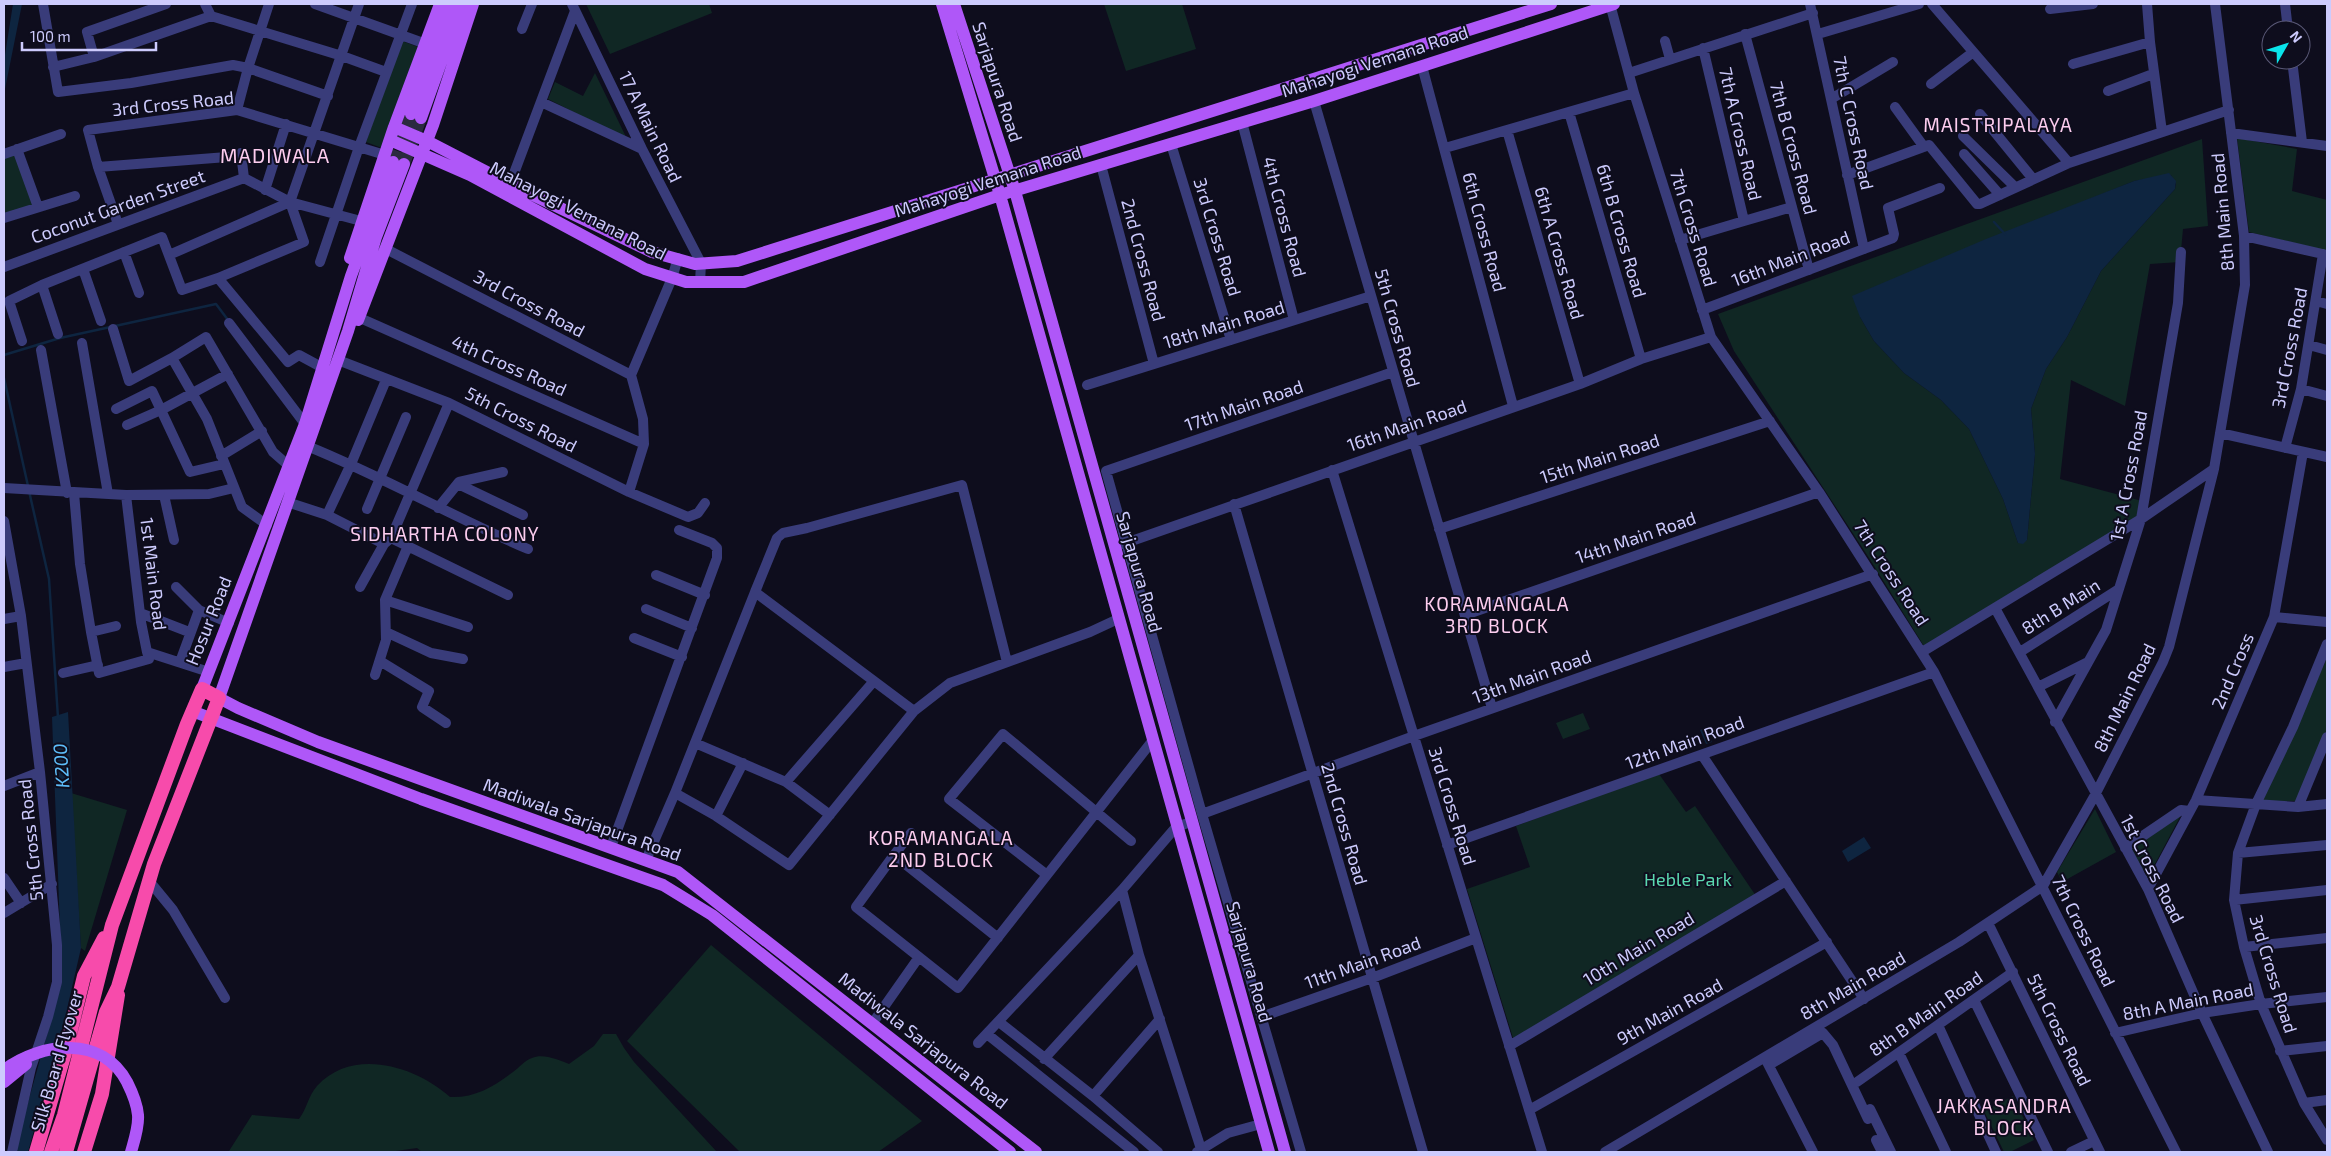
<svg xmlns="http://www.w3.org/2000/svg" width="2331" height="1156" viewBox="0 0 2331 1156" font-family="'Exo 2',sans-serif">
<rect width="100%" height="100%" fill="#0e0d1d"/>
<!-- green -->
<path fill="#102724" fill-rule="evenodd" d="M586,4H709L712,13L610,54Z
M1104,4H1182L1196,49L1126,71Z
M402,41L418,47L382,148L366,142Z
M595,73L627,139L548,99L555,82L583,96Z
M2237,138L2297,149L2292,191L2327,200V251L2249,232Z
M2202,139L2208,226L2183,229L2180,262L2150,264L2125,406L2071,380L2060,479L2142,501L2139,521L1927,651L1871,561L1734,351L1718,314ZM2171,175L2176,184L2175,189L2101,271L2067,337L2046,369L2031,409L2035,454L2027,540L2018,543L2003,499L1969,429L1941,400L1904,373L1874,341L1860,317L2068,208L2134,181Z
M17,152L33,205L4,214V156Z
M2327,658V729L2296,801H2262Z
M1583,713L1590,729L1563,739L1556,723Z
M1659,774L1686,812L1695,806L1756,896L1514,1041L1467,889L1530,867L1516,826Z
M71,793L127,810L85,951L81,948Z
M2095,809L2116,852L2062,882L2057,872Z
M2181,815L2147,879L2131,850Z
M711,945L922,1121L878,1152H740L627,1041Z
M603,1034H616L624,1048L634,1062L717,1152H422L417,1148L389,1152H230L229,1151L252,1115L299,1119C307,1109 308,1096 317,1086C353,1047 415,1066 450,1097C475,1098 493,1087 513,1072C519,1068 525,1060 532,1058C543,1053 559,1060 569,1064L594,1046Z
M2013,1096L2034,1140L2010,1152H2004L1984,1111Z"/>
<!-- water -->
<path fill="#0e2540" d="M13,4H22L4,94V61Z
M2169,173L2176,181L2175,189L2101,271L2067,337L2046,369L2031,409L2035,454L2027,540L2023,544L2018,543L2003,499L1969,429L1941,400L1904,373L1874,341L1860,317L1852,296L1986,239L2134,181Z
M68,712L81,948L65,1018L28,1152H20L15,1149L62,981L52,717Z
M1706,728L1712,742L1706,744L1700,730Z
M1864,837L1871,848L1848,862L1842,851Z"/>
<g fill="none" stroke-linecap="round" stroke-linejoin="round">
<!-- stream -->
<path stroke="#0e2540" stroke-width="2.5" d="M1994,222L2005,234
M4,355L60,338L216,304L228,320
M4,378L28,486
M29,491L49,579L58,718"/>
<!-- major-tunnel -->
<path stroke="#2b2a3f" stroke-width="12" stroke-dasharray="12 6" stroke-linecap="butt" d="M393,162L411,114
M404,164L421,118"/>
<!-- minor -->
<path stroke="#393c7a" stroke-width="10" d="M43,4L58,92L131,83L233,65L248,68L328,96
M205,4L211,16L342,56L386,72
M315,4L426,44
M572,4L642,149L701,263L700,283
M1610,4L1634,93L1711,337L1819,492L1934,672L2176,1152
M1810,4L1864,249
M1932,4L2069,163
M2147,4L2150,42L2162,132
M2285,4L2288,30
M2050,9L2093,4
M522,29L532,4
M1745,34L1809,270
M1818,34L1919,4
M1665,41L1670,59
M94,57L87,32L166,4
M2292,60L2302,142
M2073,64L2150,42
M1422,66L1513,406
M53,67L94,57L211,16
M1629,73L1813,13
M1931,84L1972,53
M2108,91L2153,74
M1831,99L1893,62
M1314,101L1492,708
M541,102L642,149
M1895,107L1924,147
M237,110L248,68L269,4
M1569,112L1641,359
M1980,114L2033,179
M1242,122L1294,320
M1507,130L1580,384
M2231,133L2327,146
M1963,136L2015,187
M1171,144L1231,340
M1445,148L1634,93
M17,149L38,207
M241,153L244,178
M4,154L61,134
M1964,154L2000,195
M1101,165L1154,364
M98,167L240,156
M1847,175L1929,145L1977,204H1980L2069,163L2229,110
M244,178L290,202L361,221
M510,184L575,11
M265,190L286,124
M290,202L359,4
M4,218L75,196
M1744,221L1792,207
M118,224L98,167L88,130L237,110L385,155
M2244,236L2327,255
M1680,240L1744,221L1703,48
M386,249L631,375
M124,252L139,293
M169,255L290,202
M320,262L359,147L412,4
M4,267L244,178
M83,269L101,321
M218,278L288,362L299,355L323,368
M42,285L58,334
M2316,301L2327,304
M1702,310L1893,238L1894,234L1888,208L1940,188
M360,318L644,444
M229,323L305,424
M113,329L129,381L172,358
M22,341L9,301L42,285L162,237L182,290L218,278L304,242L290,202
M82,343L108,494
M2309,345L2327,350
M41,350L67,493
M338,360L449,403
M631,375L672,278L678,258
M1087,385L1371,296
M2301,389L2327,396
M116,409L152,391L161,410L228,374
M127,425L161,410L190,472L224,464
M2220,433L2327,457
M307,446C382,476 453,517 528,549
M2285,448L2301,389L2323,254
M221,456L262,431
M1332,470L1542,1152
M458,484L523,515
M4,488L126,495L209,494L234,488
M629,492L644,444L643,419L631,375
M74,493L80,564L91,632L116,626
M126,495L141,622L147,652L209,672
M164,495L174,540
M287,502L327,515L384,544
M1234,504L1423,1152
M438,508L459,482L503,472
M367,509L406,417
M327,515L351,464L386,380
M4,521L21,616L40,772L57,945V982L48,1017L31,1068L12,1152
M267,525L242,507L207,419L172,358L206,337L273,452L289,466
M1439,529L1770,421
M391,538L508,595
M1123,544L1580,384L1641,359L1711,337
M656,575L705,595
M176,587L199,610L229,623
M360,587L384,544L391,538L449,403L629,492L688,517L698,513L705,503
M755,592L777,538L783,533L807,528L962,485L1007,662
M385,600L468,627
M1995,608L2148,889L2202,1013L2268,1152
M646,609L692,628
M140,613L189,632
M1465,615L1819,492
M2274,617L2327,622
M4,619L21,616
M91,632L99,673L149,659L147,652
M386,632L431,653L463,659
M634,638L682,657
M2327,644L2293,727L2256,804L2238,853L2234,900L2244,947L2261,1004L2304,1103L2327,1140
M1922,652L2141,519L2214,469
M2020,652L2119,589
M380,661L429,691L422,707L446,723
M180,662L199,610
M4,667L26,663
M63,673L98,665
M375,675L386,640L385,600L408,546
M2038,687L2088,662
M914,711L789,865L716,816L675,793L755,592L914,711L950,683L1090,632L1118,619
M2055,722L2106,630L2141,519L2178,303L2181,252
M695,743L786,782L830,815
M1702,755L1864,999
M786,782L874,681
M4,786L40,772
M2196,800L2298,807L2327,804
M2298,807L2327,737
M1202,814L1414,736L1873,574
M716,816L743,763
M1131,841L1003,734L949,799L1047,875L1153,740
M1447,845L1934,672
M611,847L717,558V548L712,543L679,530
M2125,848L2181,810L2190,811
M2238,853L2327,845
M894,855L911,833
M646,860L675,793
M4,878L21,903
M150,882L173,910L225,998
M2148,889L2196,800L2274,617L2303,452
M1122,890L1139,955L1201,1149
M2234,900L2327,890
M4,913L52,884
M1988,923L2100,1152
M998,938L894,855L856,907L958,988L1047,875
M2244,947L2327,938
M1974,1000L2048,1152
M1261,1017L1372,978L1476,938
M999,1022L1093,1096L1158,1152
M872,1024L919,957
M1938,1025L1996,1152
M2115,1033L2202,1013L2261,1004L2327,997
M987,1034L1134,1152
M978,1043L1122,890L1176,827L1191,822
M1509,1046L1786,881
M2280,1051L2327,1046
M1899,1053L1946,1152
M1044,1059L1139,955
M1766,1060L1813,1152
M1769,1065L1823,1033L1833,1045L1868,1119
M1857,1082L2013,972
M1093,1096L1160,1019
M2304,1103L2327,1100
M1870,1109L1891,1152
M1529,1110L1827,942
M1876,1140L1882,1152
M1197,1152L1228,1133L1261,1124
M1301,1152L1202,814L1106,471L1393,372
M1605,1152L1959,942L2043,886L2095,795L2163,662L2169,647L2214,469L2245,285L2244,236L2215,4
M2071,1152L2094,1141"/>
<!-- major -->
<path stroke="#af57f8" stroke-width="12" d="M942,4L1000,195L1269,1152
M954,4L1015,191L1285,1152
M411,114L450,4
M421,118L462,4
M394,127L427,141L510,184L652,252L695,264L737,261L1551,4
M390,140L470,175L645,269L686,282H744L1000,195L1314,101L1614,4
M404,164L376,237L348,331L219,698L238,708L318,742L678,872L1036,1152
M350,258L394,127L440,4
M358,320L433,125L473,4
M202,689L305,424L351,276L393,162
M192,711L421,799L663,885L712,915L1010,1152"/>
<!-- highway -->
<path stroke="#f74bab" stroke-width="14" d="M36,1152L67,1046L84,976L104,938
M51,1152L64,1115L112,925L187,724L202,689L219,698L154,864L118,987L106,1012L66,1152
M84,1152L102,1094L118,995"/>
<!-- major-bridge -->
<path stroke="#af57f8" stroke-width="12" d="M4,1070C42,1042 102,1035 127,1082C132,1092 137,1103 138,1115C139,1127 134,1141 131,1152
M4,1082L26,1064"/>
</g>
<g text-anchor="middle" stroke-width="4" stroke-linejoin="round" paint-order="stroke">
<!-- street labels -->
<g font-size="18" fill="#cdcbfd" stroke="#0e0d1d">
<text transform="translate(1375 62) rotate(-18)" y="6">Mahayogi Vemana Road</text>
<text transform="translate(997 82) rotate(72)" y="6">Sarjapura Road</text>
<text transform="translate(173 104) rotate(-6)" y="6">3rd Cross Road</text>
<text transform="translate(1853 123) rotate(78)" y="6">7th C Cross Road</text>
<text transform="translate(650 127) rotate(64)" y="6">17 A Main Road</text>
<text transform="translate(1740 134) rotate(77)" y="6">7th A Cross Road</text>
<text transform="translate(1793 148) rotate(75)" y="6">7th B Cross Road</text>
<text transform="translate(988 182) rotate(-18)" y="6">Mahayogi Vemana Road</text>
<text transform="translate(118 207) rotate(-20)" y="6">Coconut Garden Street</text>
<text transform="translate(578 211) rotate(27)" y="6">Mahayogi Vemana Road</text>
<text transform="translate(2223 212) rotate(-95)" y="6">8th Main Road</text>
<text transform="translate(1284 217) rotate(75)" y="6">4th Cross Road</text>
<text transform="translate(1693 228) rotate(73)" y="6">7th Cross Road</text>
<text transform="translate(1621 231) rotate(74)" y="6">6th B Cross Road</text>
<text transform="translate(1484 232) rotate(75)" y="6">6th Cross Road</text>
<text transform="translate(1217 237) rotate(73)" y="6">3rd Cross Road</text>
<text transform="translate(1559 253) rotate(74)" y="6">6th A Cross Road</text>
<text transform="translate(1791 259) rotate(-21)" y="6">16th Main Road</text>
<text transform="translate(1143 260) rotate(75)" y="6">2nd Cross Road</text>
<text transform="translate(529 304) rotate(28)" y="6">3rd Cross Road</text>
<text transform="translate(1224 325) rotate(-17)" y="6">18th Main Road</text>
<text transform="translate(1397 328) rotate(74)" y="6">5th Cross Road</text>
<text transform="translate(2290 348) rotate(-79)" y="6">3rd Cross Road</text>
<text transform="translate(509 366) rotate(24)" y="6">4th Cross Road</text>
<text transform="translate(1244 406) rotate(-19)" y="6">17th Main Road</text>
<text transform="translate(521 420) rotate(27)" y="6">5th Cross Road</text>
<text transform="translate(1407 426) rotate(-19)" y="6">16th Main Road</text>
<text transform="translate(1600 459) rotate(-18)" y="6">15th Main Road</text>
<text transform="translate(2129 476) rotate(-79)" y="6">1st A Cross Road</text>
<text transform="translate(1636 538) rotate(-19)" y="6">14th Main Road</text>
<text transform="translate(1139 572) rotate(74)" y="6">Sarjapura Road</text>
<text transform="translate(1891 573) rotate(57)" y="6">7th Cross Road</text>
<text transform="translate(153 574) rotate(83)" y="6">1st Main Road</text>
<text transform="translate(2061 607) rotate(-32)" y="6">8th B Main</text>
<text transform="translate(209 621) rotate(-68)" y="6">Hosur Road</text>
<text transform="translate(2233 671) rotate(-67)" y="6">2nd Cross</text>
<text transform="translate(1532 677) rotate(-20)" y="6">13th Main Road</text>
<text transform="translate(2125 698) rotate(-64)" y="6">8th Main Road</text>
<text transform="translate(1685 743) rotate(-20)" y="6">12th Main Road</text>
<text transform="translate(1452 806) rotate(73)" y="6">3rd Cross Road</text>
<text transform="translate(582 820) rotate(20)" y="6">Madiwala Sarjapura Road</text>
<text transform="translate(1344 824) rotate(74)" y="6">2nd Cross Road</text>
<text transform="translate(31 840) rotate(-96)" y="6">5th Cross Road</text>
<text transform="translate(2152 869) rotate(63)" y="6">1st Cross Road</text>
<text transform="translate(2083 931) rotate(64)" y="6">7th Cross Road</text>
<text transform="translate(1639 949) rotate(-31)" y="6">10th Main Road</text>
<text transform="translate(1249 962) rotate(74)" y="6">Sarjapura Road</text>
<text transform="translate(1363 963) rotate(-20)" y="6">11th Main Road</text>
<text transform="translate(2273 974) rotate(73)" y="6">3rd Cross Road</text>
<text transform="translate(1853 986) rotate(-30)" y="6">8th Main Road</text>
<text transform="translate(2188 1002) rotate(-11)" y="6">8th A Main Road</text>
<text transform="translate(1670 1012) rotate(-29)" y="6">9th Main Road</text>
<text transform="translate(1926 1014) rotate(-35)" y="6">8th B Main Road</text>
<text transform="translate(2059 1030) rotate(64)" y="6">5th Cross Road</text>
<text transform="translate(923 1041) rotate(38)" y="6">Madiwala Sarjapura Road</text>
<text transform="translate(57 1061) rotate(-74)" y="6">Silk Board Flyover</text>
</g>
<!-- park labels -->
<g font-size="18" fill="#5bd9b0" stroke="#0e0d1d">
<text x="1688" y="886">Heble Park</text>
</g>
<!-- neighbourhood labels -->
<g font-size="19" letter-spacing="1" fill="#fdcdef" stroke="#0e0d1d">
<text x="1998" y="132">MAISTRIPALAYA</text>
<text x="445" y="541">SIDHARTHA COLONY</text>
<text x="1497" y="611">KORAMANGALA<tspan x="1497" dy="22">3RD BLOCK</tspan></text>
<text x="941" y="845">KORAMANGALA<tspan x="941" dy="22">2ND BLOCK</tspan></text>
<text x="2004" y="1113">JAKKASANDRA<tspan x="2004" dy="22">BLOCK</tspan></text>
</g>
<!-- water labels -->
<g font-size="19" font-style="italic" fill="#5dbcf8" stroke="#0e0d1d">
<text transform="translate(61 766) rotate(-94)" y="7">K200</text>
</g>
<!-- quarter labels -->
<g font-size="20" letter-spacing="1" fill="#fdcdef" stroke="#0e0d1d">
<text x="275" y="163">MADIWALA</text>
</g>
</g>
<!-- border -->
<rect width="2331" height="1156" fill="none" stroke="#cdcbfd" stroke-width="10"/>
<!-- north arrow -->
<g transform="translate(2286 45) rotate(51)"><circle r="24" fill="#0e0d1d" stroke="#5a5977"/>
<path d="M0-4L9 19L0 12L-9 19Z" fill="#0ae4ea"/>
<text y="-8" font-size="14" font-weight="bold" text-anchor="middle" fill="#cdcbfd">N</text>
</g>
<!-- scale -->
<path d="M22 42v8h134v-8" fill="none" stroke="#cdcbfd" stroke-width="2.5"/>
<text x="30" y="42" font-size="15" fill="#cdcbfd" stroke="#0e0d1d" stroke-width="4" paint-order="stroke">100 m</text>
</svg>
